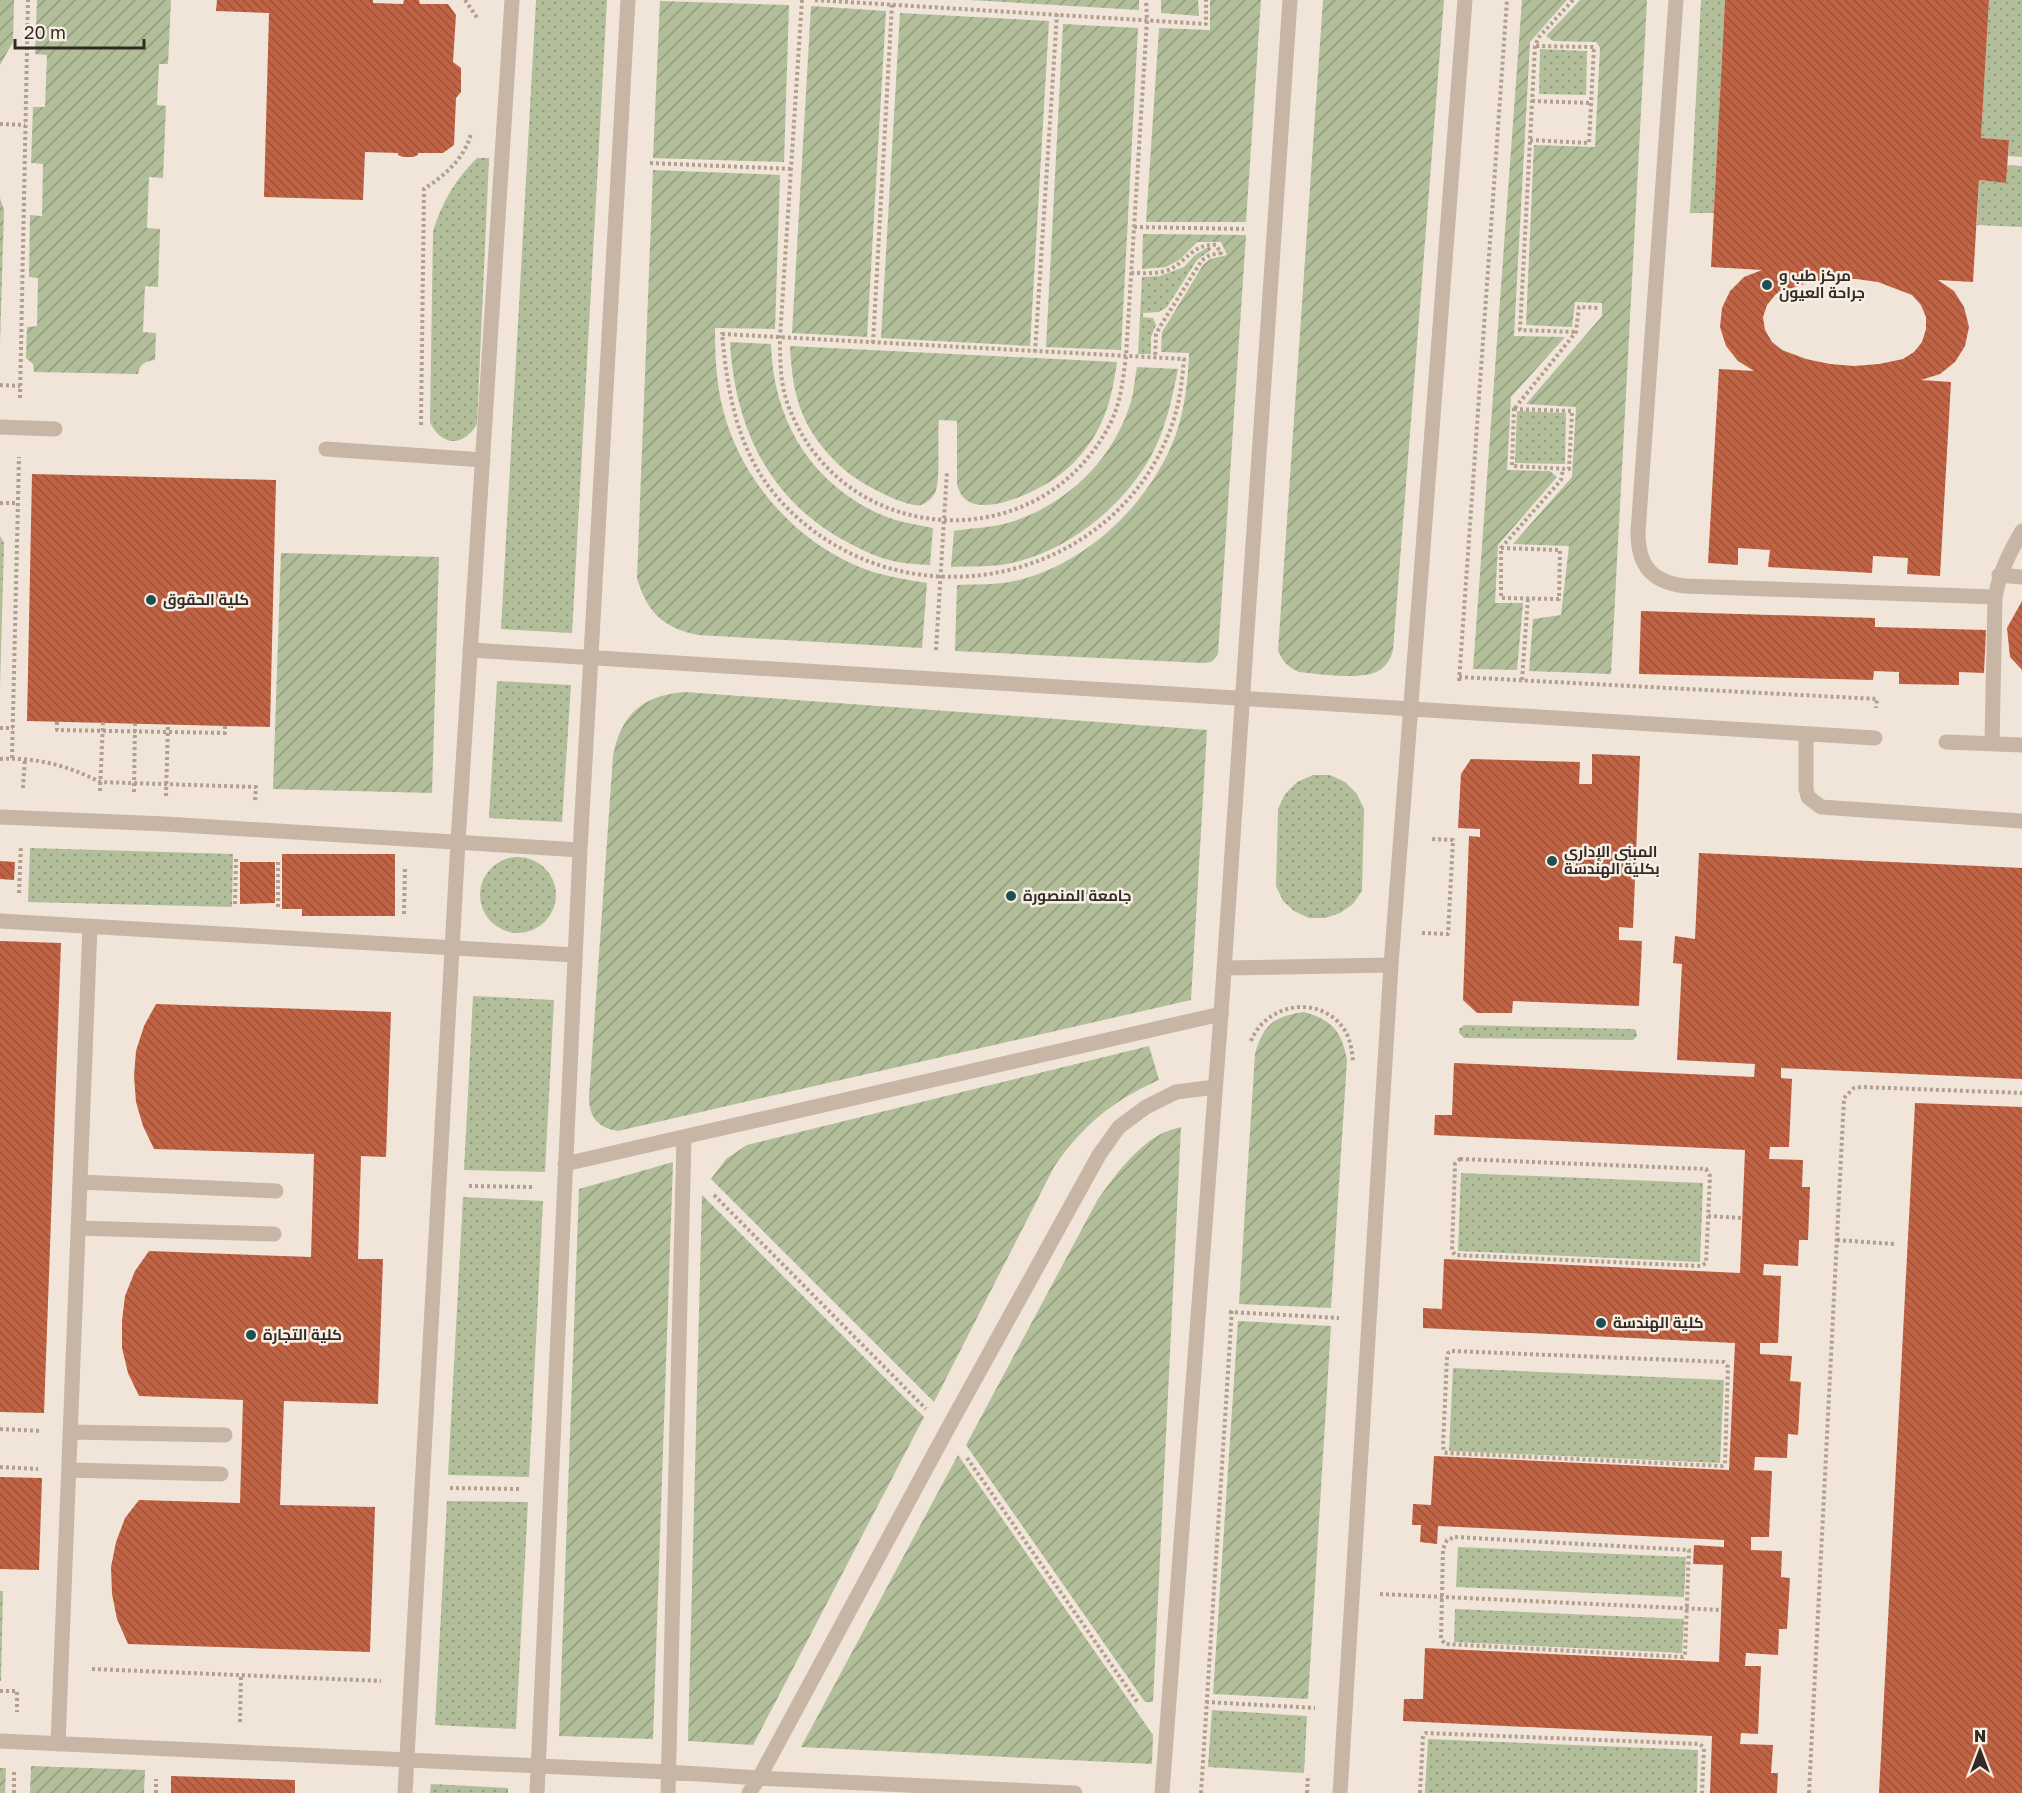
<svg xmlns="http://www.w3.org/2000/svg" width="2022" height="1793" viewBox="0 0 2022 1793" font-family="'Golos Text',Cairo,sans-serif">
<defs>
<pattern id="grass-dots" width="8" height="8" patternUnits="userSpaceOnUse" patternTransform="scale(1.5)"><rect width="8" height="8" fill="#b2be99"/><path d="M2 2h.1M6 6h.1" fill="none" stroke="#919b7d" stroke-width="1.8" stroke-linecap="round"/></pattern>
<pattern id="garden-furrows" width="10" height="10" patternUnits="userSpaceOnUse" patternTransform="scale(1.5)"><rect width="10" height="10" fill="#b2be99"/><path d="M-1 1l2-2M0 10L10 0M9 11l2-2" fill="none" stroke="#919b7d"/></pattern>
<pattern id="building-back-hatch" width="6" height="6" patternUnits="userSpaceOnUse" patternTransform="scale(1.5)"><rect width="6" height="6" fill="#c16345"/><path d="M-1 5l2 2M0 0l6 6M5-1l2 2" fill="none" stroke="#9d5239"/></pattern>
</defs>
<rect width="100%" height="100%" fill="#f0e5d8"/>
<!-- grass -->
<path fill="url(#grass-dots)" d="M536,0H607L572,633L501,629Z
M1701,0H1725L1714,213H1690Z
M1989,0H2022V157L2008,156L2009,140L1981,138Z
M1540,49L1587,51L1586,95L1539,94Z
M477,158H489L477,424C464,447 441,447 430,422L433,231C442,202 455,180 477,158Z
M2007,165L2022,166V227L1977,225L1979,180L2006,183Z
M1210,246L1211,250L1197,260L1167,307L1159,312L1143,313V317L1153,318L1156,325L1151,337V354H1138L1142,277L1160,276L1184,267L1195,255Z
M1517,411L1566,413L1565,464L1515,463Z
M0,536L4,543L0,688Z
M497,681L571,685L562,822L489,818Z
M1313,775H1330L1345,782L1357,794L1364,809L1362,891L1353,904L1340,913L1325,918H1309L1294,911L1283,901L1276,886L1278,809L1285,794L1297,782Z
M30,848L233,854L232,907L28,902Z
M480 895a38 38 0 1 1 76 0a38 38 0 1 1-76 0Z
M473,996L554,1000L545,1172L464,1170Z
M1464,1025L1633,1029L1636,1030L1637,1036L1633,1040L1464,1038L1459,1033V1029Z
M1461,1173L1703,1183L1700,1262L1458,1251Z
M463,1197L543,1201L529,1477L448,1475Z
M1453,1368L1724,1380L1720,1463L1449,1451Z
M447,1501L528,1502L516,1729L435,1725Z
M1458,1547L1686,1557L1684,1597L1456,1587Z
M1455,1609L1684,1619L1682,1653L1454,1642Z
M1212,1710L1307,1716L1304,1773L1208,1767Z
M1428,1739L1698,1750L1697,1793H1425Z
M431,1784L508,1788V1793H430Z"/>
<!-- garden -->
<path fill="url(#garden-furrows)" d="M0,0H14L13,42L0,65Z
M37,0H171L168,64H159L157,105L166,106L163,178L149,177L147,228L160,229L158,287L145,286L143,332L156,333L155,360C145,361 140,364 138,374L34,372L33,364L26,358L27,327L37,326L38,278L29,277L30,215L42,216L43,164L31,163L33,107H45L47,55L35,54Z
M970,0H1139V10Z
M1161,0H1198L1199,16L1161,13Z
M1210,0H1261L1246,222H1146L1159,28L1210,30Z
M1323,0H1444L1393,650C1391,658 1387,665 1380,670C1364,681 1318,674 1299,672C1288,667 1283,662 1278,651Z
M1522,0H1567L1530,42L1514,336L1565,337L1511,397L1507,470L1550,471L1557,477L1498,545L1495,603H1523L1517,670L1473,669Z
M1580,0H1647L1611,674L1529,671L1533,619L1561,615L1569,546L1513,544L1572,477L1576,407L1526,404L1602,316V303L1575,302L1572,327L1526,325L1534,145L1595,147L1600,48L1596,42L1553,41L1546,36Z
M660,1L789,5L784,162L653,158Z
M811,6L886,11L867,337L792,333Z
M900,13L1049,21L1030,346L881,338Z
M1063,24L1138,28L1121,350L1046,347Z
M653,170L780,175L775,329L715,328C715,353 716,377 721,401C737,478 798,547 873,572C891,577 908,580 927,583L922,648L698,635C663,628 647,612 637,578Z
M0,198L4,210L0,344Z
M1143,234L1246,235L1218,654C1214,661 1211,663 1203,663L955,651L957,585C972,584 988,585 1003,583C1078,573 1151,505 1176,434C1185,408 1188,381 1189,353L1161,352L1162,332L1203,265L1210,259L1227,255L1221,242H1197L1179,260L1166,267L1142,269Z
M730,342L771,344C773,418 808,479 875,512C893,521 913,524 933,528L930,565C919,564 908,564 898,562C880,559 862,550 847,542C768,500 735,427 730,342Z
M790,346L1117,362C1113,390 1108,415 1092,440C1082,455 1069,469 1054,479C1032,494 964,527 957,483V421L939,420C937,437 941,480 935,493C932,498 927,503 921,505C905,508 859,482 847,472C834,461 822,448 813,434C795,405 792,379 790,346Z
M1137,367L1178,369C1172,399 1166,428 1151,456C1122,509 1062,556 1001,565C984,567 967,566 951,567L954,531C970,528 988,528 1004,524C1064,508 1115,460 1132,398C1134,388 1135,377 1137,367Z
M281,553L439,557L432,793L273,789Z
M685,692L1207,730L1191,1000L618,1131C598,1128 589,1117 589,1097L613,756C621,714 643,695 685,692Z
M1304,1012C1332,1020 1342,1031 1347,1060L1331,1308L1239,1304L1255,1054C1263,1025 1274,1016 1304,1012Z
M1149,1046L1159,1080C1112,1101 1083,1125 1054,1167L934,1402L711,1179L726,1159L747,1145Z
M1181,1127L1153,1702H1145L966,1445L1098,1199C1115,1176 1134,1149 1159,1135C1166,1131 1174,1129 1181,1127Z
M673,1162L653,1739L559,1736L579,1189Z
M702,1195L924,1417L753,1745L688,1741Z
M1238,1321L1331,1326L1308,1699L1213,1694Z
M958,1455L1153,1735L1152,1764L801,1747Z
M0,1591H3L1,1681H0Z
M31,1766L145,1770L144,1793H30Z
M0,1768H6L5,1793H0Z"/>
<!-- building -->
<path fill="url(#building-back-hatch)" fill-rule="evenodd" d="M217,0H373V3L403,4L404,0H419L420,4H448L456,15L453,62L461,68V92L456,98L454,145L443,153H418V155L413,157H403L398,155V153L365,152L363,200L264,197L269,13L216,11Z
M1725,0H1989L1981,138L2009,140L2006,183L1979,180L1973,282L1938,280L1954,291L1964,307L1969,327L1965,346L1955,362L1940,374L1921,380L1951,382L1940,576L1907,574L1908,558L1873,556L1872,573L1768,567L1770,550L1738,548V565L1708,563L1719,369L1754,371L1738,361L1726,346L1720,327L1722,308L1730,291L1744,277L1762,270L1711,267ZM1833,279H1856L1878,282L1912,295L1921,305L1926,317V329L1922,342L1914,352L1903,359L1879,364L1854,366L1830,364L1806,359L1782,350L1772,342L1765,330L1763,317L1767,305L1776,294L1810,282Z
M32,474L276,480L270,727L27,721Z
M2022,601V670L2010,657L2007,628Z
M1641,611L1875,618V627L1986,630L1984,673L1959,672V685L1899,684V672L1874,671L1873,680L1639,674Z
M1592,754L1640,756L1633,928L1619,927V940L1642,941L1639,1006L1513,1001L1512,1013H1477L1463,1000L1469,836L1480,837V829L1458,828L1461,774L1471,759L1580,762L1579,784H1592Z
M1699,853L2022,868V1079L1781,1068V1078L1792,1079L1789,1147H1770L1769,1159L1803,1160L1802,1187H1810L1808,1240H1799L1798,1266L1764,1264L1763,1275L1781,1276L1778,1343H1760V1354L1792,1356L1790,1381L1801,1382L1798,1435L1788,1434L1787,1458L1755,1457L1754,1470L1772,1471L1769,1537H1751V1550L1782,1551L1781,1577L1790,1578L1787,1629H1779L1778,1655L1746,1653L1745,1666H1761L1758,1734L1741,1733L1740,1744L1773,1745L1771,1773H1778L1777,1793H1710L1712,1736L1403,1721L1404,1699H1423L1425,1648L1719,1662L1723,1565L1693,1564L1694,1545L1724,1547V1540L1438,1526L1437,1544L1420,1542L1421,1525H1412L1413,1504L1431,1505L1434,1456L1729,1470L1735,1343L1423,1328V1308L1442,1309L1444,1259L1740,1273L1745,1150L1434,1135L1435,1115H1452L1454,1063L1754,1077L1755,1064L1677,1060L1682,964L1673,963L1675,936L1695,939Z
M282,854H395V916H302V909H282Z
M0,861L15,862L14,880L0,879Z
M240,862H275V903L240,904Z
M0,941L61,943L44,1413L0,1412Z
M156,1004L391,1012L386,1157L361,1156L358,1259H383L378,1404L284,1401L280,1505L375,1507L370,1652L128,1644L117,1619L112,1594L111,1567L116,1542L125,1518L139,1500L240,1503L243,1400L139,1396L128,1373L122,1348V1321L125,1296L135,1271L149,1251L311,1257L314,1154L154,1149L143,1126L136,1102L134,1076L136,1051L144,1026Z
M1915,1103L2022,1107V1793H1879Z
M0,1477L42,1478L39,1570L0,1569Z
M171,1776L295,1780V1793H171Z"/>
<g fill="none" stroke-linecap="round" stroke-linejoin="round">
<!-- path -->
<path stroke="#b39f90" stroke-width="4" stroke-dasharray="3 3" stroke-linecap="butt" d="M465,0L478,19
M802,0L780,337C780,361 780,383 788,405C842,550 1042,561 1111,422C1121,401 1123,379 1126,356L1147,20L1146,0
M815,0L1206,24V0
M1573,0L1539,37L1535,46L1520,330L1576,332
M1532,101L1592,103
M0,124L25,125
M1530,140L1589,143L1594,47L1535,46
M650,163L791,169
M1134,227L1244,229
M1131,273C1143,273 1155,274 1166,271C1187,263 1192,243 1216,245L1221,253L1210,255L1202,260L1161,325L1156,334L1155,358
M722,334L1184,359C1182,381 1180,401 1173,422C1130,551 980,611 858,557C820,540 785,512 762,477C734,433 727,385 722,334Z
M873,343L892,4
M1035,352L1057,14
M0,385L20,386
M20,398L28,0
M1515,408L1576,332L1579,307L1599,308
M1514,409L1572,411L1569,469L1512,466Z
M421,425L424,189C445,175 464,159 471,134
M0,503H18
M1501,548L1560,550L1559,599L1501,598V548L1561,480L1563,469
M936,650L947,471
M1459,677L1877,699L1876,708
M1522,680L1528,598
M1459,681L1507,0
M0,728H13
M12,758L19,457
M0,759C36,757 69,766 100,782L256,787L255,801
M23,788L25,759
M100,791L103,722
M134,792L135,724
M166,796L168,725
M19,893L21,846
M235,904L236,858
M278,907V860
M404,914L405,868
M1422,933L1448,934L1453,840L1431,839
M1251,1041C1266,1003 1320,994 1344,1029C1350,1038 1352,1050 1353,1061
M1460,1159L1706,1169L1710,1176L1706,1263L1701,1266L1455,1255L1452,1251L1455,1164Z
M469,1186L534,1187
M714,1195L926,1409
M1708,1216L1742,1218
M1837,1240L1894,1244
M1229,1312L1339,1318
M1452,1351L1724,1362L1728,1367L1725,1464L1722,1466L1447,1453L1444,1452L1443,1446L1447,1357L1448,1353Z
M0,1429L41,1431
M967,1458L1138,1703
M0,1467L38,1469
M450,1488L521,1489
M1455,1537L1689,1550L1685,1655L1683,1657L1445,1644L1441,1639L1443,1549L1447,1540Z
M1380,1594L1721,1610
M92,1669L381,1681
M0,1691H17V1712
M1206,1702L1315,1708
M240,1722L241,1675
M14,1793V1771
M156,1793V1779
M1201,1793L1232,1309
M1307,1793L1308,1775
M1420,1793L1423,1736L1426,1733L1700,1744L1704,1748L1702,1793
M1809,1793L1844,1098L1854,1088L1861,1087L2022,1093"/>
<!-- lane -->
<path stroke="#c7b5a5" stroke-width="15" d="M1676,0L1638,532C1638,565 1651,582 1685,586L1995,597
M0,427L55,429
M326,449L483,460
M1999,575L2022,577
M470,650L1875,738
M1806,734V789L1808,797L1821,807L2022,821
M1946,742L2022,745
M1992,744L1995,597C2000,572 2009,553 2022,531
M0,817L166,824L580,850
M0,921L575,955
M565,1164L1221,1014
M80,1182L276,1191
M78,1228L274,1234
M70,1432L225,1435
M69,1470L221,1474
M0,1741L668,1772L759,1778L1075,1793
M58,1744L90,926
M405,1793L458,842L512,0
M537,1793L580,850L628,0
M668,1793L684,1137
M749,1793L759,1778L947,1430L1099,1155L1119,1127L1146,1107L1176,1092L1215,1087"/>
<!-- street -->
<path stroke="#c7b5a5" stroke-width="15" d="M1224,968L1391,965
M1162,1793L1221,1014L1290,0
M1340,1793L1391,965L1465,0"/>
<!-- path-bridge -->
<path stroke="#b39f90" stroke-width="4" stroke-dasharray="3 3" stroke-linecap="butt" d="M57,722V730L225,733V725"/>
</g>
<!-- markers -->
<g fill="#1e4f53" stroke="#f8efe4" stroke-width="2">
<circle cx="1767" cy="285" r="6"/>
<circle cx="151" cy="600" r="6"/>
<circle cx="1552" cy="861" r="6"/>
<circle cx="1011" cy="896" r="6"/>
<circle cx="1601" cy="1323" r="6"/>
<circle cx="251" cy="1335" r="6"/>
</g>
<g text-anchor="middle" stroke-width="5" stroke-linejoin="round" paint-order="stroke">
<!-- poi labels -->
<g font-size="15" font-weight="bold" fill="#332a26" stroke="#f8efe4" text-anchor="start">
<text x="1779" y="281">مركز طب و<tspan x="1779" dy="17">جراحة العيون</tspan></text>
<text x="163" y="605">كلية الحقوق</text>
<text x="1564" y="857">المبنى الإداري<tspan x="1564" dy="17">بكلية الهندسة</tspan></text>
<text x="1023" y="901">جامعة المنصورة</text>
<text x="1613" y="1328">كلية الهندسة</text>
<text x="263" y="1340">كلية التجارة</text>
</g>
</g>
<!-- north arrow -->
<g transform="translate(1980 1751)" stroke="#f8efe4" stroke-width="4.5" paint-order="stroke">
<path d="M0-4.5L10 22L0 15L-10 22Z" fill="#332a26"/>
<text y="-9" font-size="16" font-weight="bold" text-anchor="middle" fill="#332a26">N</text>
</g>
<!-- scale -->
<path d="M15 39v9h129v-9" fill="none" stroke="#332a26" stroke-width="3"/>
<text x="24" y="39" font-size="18" fill="#332a26" stroke="#f8efe4" stroke-width="4.5" paint-order="stroke">20 m</text>
</svg>
